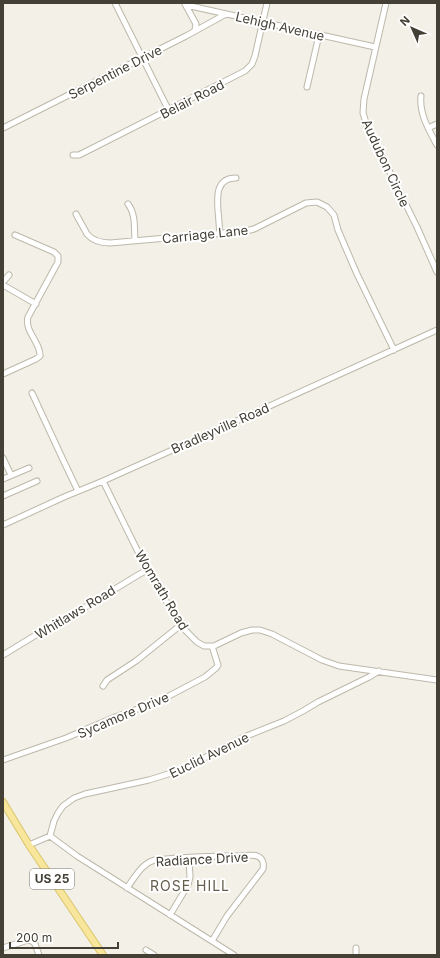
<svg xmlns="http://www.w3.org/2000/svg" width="440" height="958" viewBox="0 0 440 958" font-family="Inter,sans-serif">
<rect width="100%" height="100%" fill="#f2f0e7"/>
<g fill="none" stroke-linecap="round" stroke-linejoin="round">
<!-- minor casing -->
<g stroke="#bdb8aa" stroke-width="7">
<path id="minor" d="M115,3L169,111
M386,3L364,99L363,113L367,126L417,227L437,272
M185,4L196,24L195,30
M186,5L375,47
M307,87L319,35
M421,96C419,114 429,130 437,145
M3,128L186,36L226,14
M428,128L437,124
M73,155H79L85,152L245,71L252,64L255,56L267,3
M128,204C136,214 134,229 135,240
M76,214L87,234C93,241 101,243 110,243L246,231L254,229L306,203L317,202L327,207L334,215L338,230L341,237L357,274L394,350
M220,234C219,226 219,219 218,211C217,196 216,178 236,178
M3,282L9,275
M3,285L36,304
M3,374L36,359L40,356C41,343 24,331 28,317L58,262V256L54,252L15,235
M32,393L65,464L78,491
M3,458L11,475
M3,479L29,468
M103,481L147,570L168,604L186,631L197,642L204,646H214L241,633L252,630H260L272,634L322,660L339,666L437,680
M3,496L37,481
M3,525L64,497L103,481L197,439L437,330
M3,655L49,627L64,620L138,575L147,570
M103,686L107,680L136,661L182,624
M3,760L66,738L115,717L149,705L167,697L205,677L216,668L218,665L212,646
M50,836L54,821L58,813L63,806L74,798L85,794L149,780L181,770L244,737L284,721L303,711L318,702L369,677L379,671
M29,845L50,836L77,856L234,955
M127,888C135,877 142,863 155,860C183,857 211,856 239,856C244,856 252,854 257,856C263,858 264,864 263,869L227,916L212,941
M170,915L188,885L190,877L189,858
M3,948L28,940L32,941L35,944L39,955
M356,948V955
M146,950L154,955"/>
</g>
<!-- major casing -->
<g stroke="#dbc56c" stroke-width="8">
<path id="major" d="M3,802L29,845L103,955"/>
</g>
<!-- minor -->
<use href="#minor" stroke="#fff" stroke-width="5"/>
<!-- major -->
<use href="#major" stroke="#f7e69b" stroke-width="6"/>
</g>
<g text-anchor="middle" stroke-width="4" stroke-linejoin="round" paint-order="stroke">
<!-- shield labels -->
<rect fill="#fff" stroke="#7c7972" stroke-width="1" x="30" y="869" width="44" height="20" rx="3"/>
<g font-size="12" font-weight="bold" fill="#444036">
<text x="52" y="883">US 25</text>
</g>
<!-- street labels -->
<g font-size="13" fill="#444036" stroke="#fff">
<text transform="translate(280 26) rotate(13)" y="5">Lehigh Avenue</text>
<text transform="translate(115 72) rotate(-27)" y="5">Serpentine Drive</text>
<text transform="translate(192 99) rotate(-27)" y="5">Belair Road</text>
<text transform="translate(386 163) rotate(65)" y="5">Audubon Circle</text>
<text transform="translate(205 234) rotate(-6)" y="5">Carriage Lane</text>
<text transform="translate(220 428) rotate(-24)" y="5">Bradleyville Road</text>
<text transform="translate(162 590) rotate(59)" y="5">Womrath Road</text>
<text transform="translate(75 612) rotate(-31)" y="5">Whitlaws Road</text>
<text transform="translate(123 715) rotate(-23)" y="5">Sycamore Drive</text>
<text transform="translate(209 755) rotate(-26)" y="5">Euclid Avenue</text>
<text transform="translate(202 859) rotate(-3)" y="5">Radiance Drive</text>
</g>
<!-- neighbourhood labels -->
<g font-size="14" letter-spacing="1" fill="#665f4e" stroke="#fff">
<text x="190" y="891">ROSE HILL</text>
</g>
</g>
<!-- border -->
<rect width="440" height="958" fill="none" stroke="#444036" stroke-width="8"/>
<!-- north arrow -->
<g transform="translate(412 28) rotate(315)" stroke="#ffffff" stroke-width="3" paint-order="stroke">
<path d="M0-3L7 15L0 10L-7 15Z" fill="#444036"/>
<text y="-6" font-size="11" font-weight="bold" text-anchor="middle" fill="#444036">N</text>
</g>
<!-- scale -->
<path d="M10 942v6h108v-6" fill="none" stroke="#444036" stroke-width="2"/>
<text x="16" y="942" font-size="12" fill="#444036" stroke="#ffffff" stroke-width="3" paint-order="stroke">200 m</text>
</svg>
